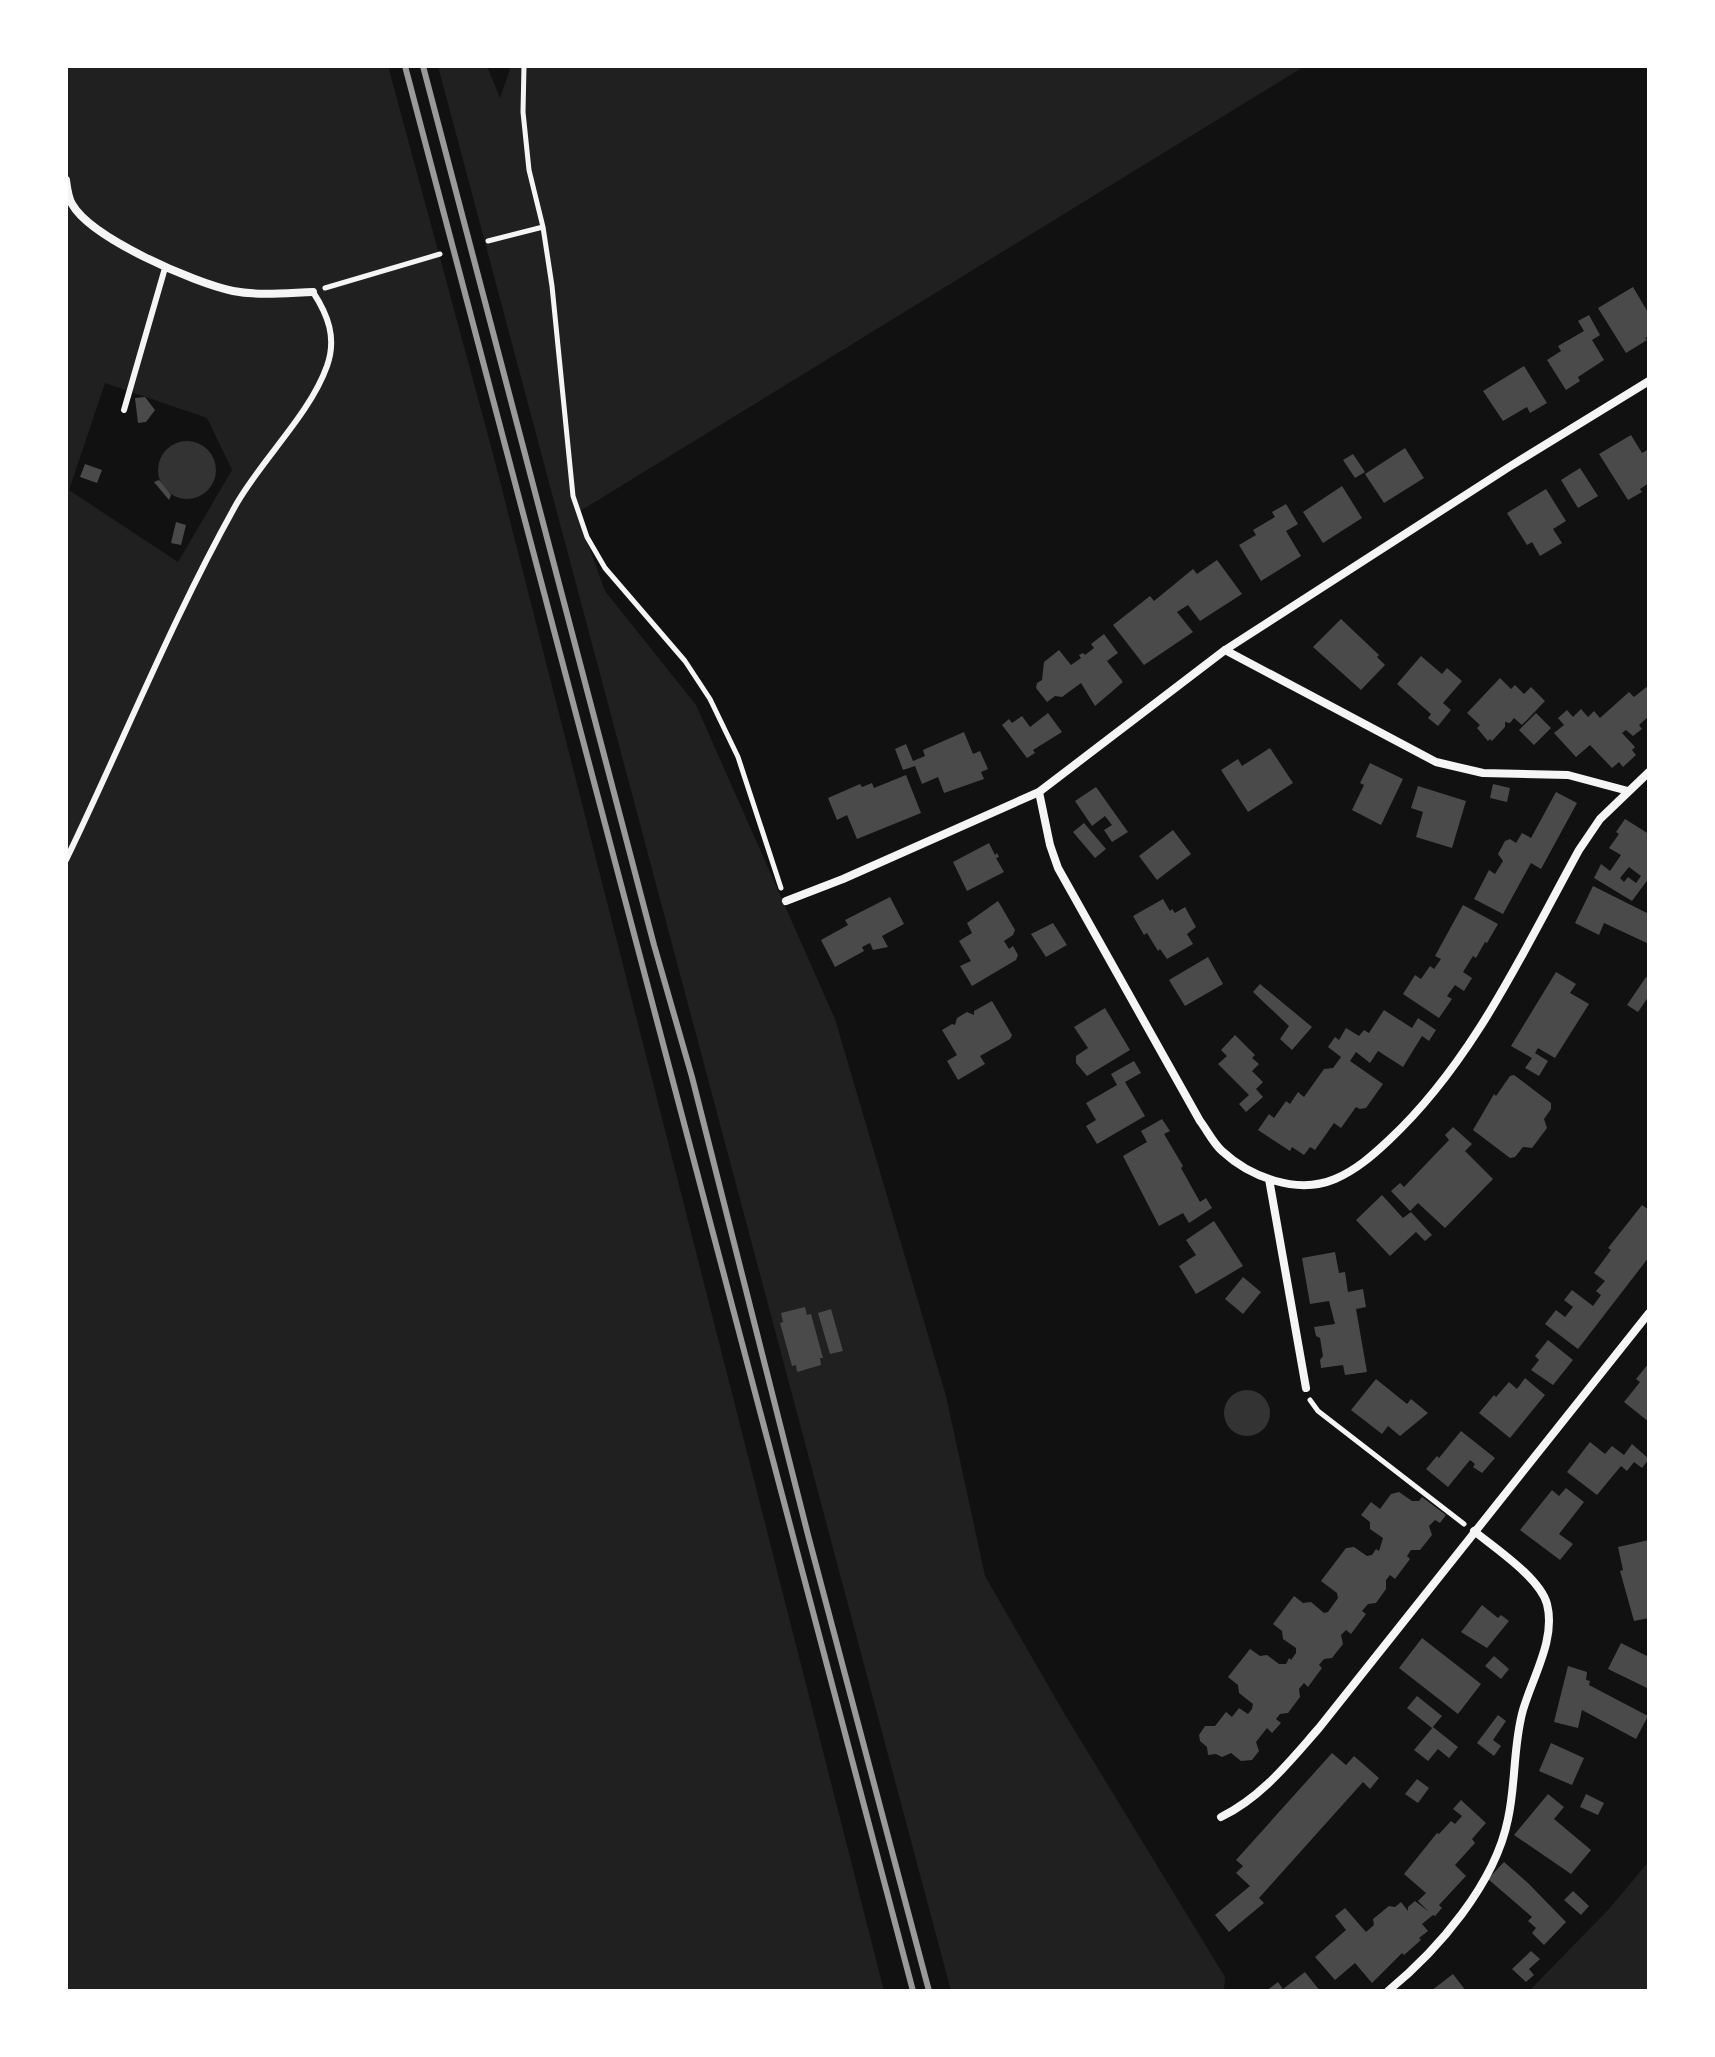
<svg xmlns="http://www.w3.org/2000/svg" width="1715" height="2057" viewBox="0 0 1715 2057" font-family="'Fira Sans',sans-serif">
<rect width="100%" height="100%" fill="#111"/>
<!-- green -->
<path fill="#202020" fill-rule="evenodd" d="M66,66H388L492,450L884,1991H66ZM105,383L207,418L232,470L178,562L69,490Z
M438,66H487L500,98L511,66H1305L577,513L605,591L696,705L835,1019L946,1396L985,1576L1064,1713L1225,1977L1224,1991H951Z
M1649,1861V1991H1529L1609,1909Z"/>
<!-- water -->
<path fill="#333" d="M158 470a29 29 0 1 1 58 0a29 29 0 1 1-58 0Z
M1224 1413a23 23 0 1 1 46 0a23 23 0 1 1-46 0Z"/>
<!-- building -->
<path fill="#4a4a4a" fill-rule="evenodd" d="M1633,287L1649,314V336L1645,338L1647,340L1626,353L1598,308Z
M1589,315L1600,335L1592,340L1604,360L1578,377L1580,381L1566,390L1547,360L1561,351L1558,346L1584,331L1578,321Z
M1524,366L1547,403L1530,413L1527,407L1503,421L1483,391Z
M145,397L155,410L146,422L138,423L135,398Z
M1631,435L1642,453L1649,449V483L1640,489L1642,492L1628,500L1599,454Z
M1405,448L1424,478L1384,503L1365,474Z
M1353,454L1365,472L1355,478L1343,460Z
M85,464L102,470L97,483L80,477Z
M1580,468L1598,496L1578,508L1561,480Z
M159,480L171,495L169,500L154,482Z
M1342,486L1362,518L1323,543L1303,512Z
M1546,489L1566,521L1553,529L1562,543L1540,556L1532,542L1527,545L1507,513Z
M1286,504L1298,524L1286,531L1301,556L1261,581L1239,545L1256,535L1253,530L1275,517L1272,512Z
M176,522L186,525L181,545L171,543Z
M1217,560L1242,594L1200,621L1188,605L1177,612L1193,632L1144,665L1113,625L1150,596L1154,601L1193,569L1197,574Z
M1341,619L1379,655L1377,657L1385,665L1361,690L1313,647Z
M1104,634L1118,653L1107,661L1123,682L1095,706L1081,683L1062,697L1055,696L1047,702L1036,688L1037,683L1042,680L1044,662L1059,650L1071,665L1081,658L1079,655L1083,653L1085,655L1094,648L1091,644Z
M1421,656L1442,674L1447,668L1462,681L1443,703L1451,710L1438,726L1428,718L1431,714L1397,684Z
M1500,678L1511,689L1515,685L1524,694L1531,687L1545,701L1522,725L1514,718L1510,723L1505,722V727L1492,741L1490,739L1488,741L1477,728L1480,725L1467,713Z
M1649,685V716L1639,725L1642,729L1633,736L1626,730L1622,733L1635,747L1632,750L1636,755L1623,767L1619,762L1612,768L1590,745L1576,757L1554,733L1564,725L1558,718L1567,710L1573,717L1581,709L1588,717L1594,711L1600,718L1629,692L1634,697Z
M1048,713L1062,732L1033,750L1035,753L1027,758L1002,725L1009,719L1012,723L1022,716L1030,727Z
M1536,713L1551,728L1534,745L1519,730Z
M964,732L973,754L980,751L988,769L981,772L984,779L944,793L938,777L922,784L915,766L903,770L895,749L906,744L913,761L925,756L923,750Z
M1270,748L1293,783L1248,812L1221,770L1238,759L1242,766Z
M1370,763L1403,779L1381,825L1352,810L1364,785L1360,783Z
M906,775L921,813L857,839L847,815L837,820L828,798L860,784L862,787L872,783L874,788Z
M1493,784L1510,788L1507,802L1490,798Z
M1418,786L1466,801L1452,848L1416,837L1423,812L1411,808Z
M1096,787L1128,832L1112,842L1104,830L1112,825L1105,816L1092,826L1075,801Z
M1556,792L1577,803L1541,869L1531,863L1503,914L1474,899L1489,870L1495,874L1503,861L1498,854L1505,841L1510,839L1516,843L1522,833L1531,838Z
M1625,819L1649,834V878L1632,901L1594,878L1601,864L1610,871L1621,855L1609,848L1619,834L1616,832ZM1629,867L1641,876L1636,883L1628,877L1624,882L1620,878Z
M1084,823L1106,849L1095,858L1073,832Z
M1173,830L1191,854L1157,880L1139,856Z
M989,843L995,855L997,853L999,857L996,858L1004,872L967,891L953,862Z
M1593,886L1649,914V944L1604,923L1599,935L1575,923Z
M890,897L904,924L882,936L888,947L873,950L870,943L862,947L864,951L835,967L821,940L848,925L845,920Z
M1163,899L1170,911L1172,909L1175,913L1185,907L1196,927L1187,934L1193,944L1167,959L1160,949L1158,951L1147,933L1144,935L1133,916Z
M998,901L1015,930L1013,935L1004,941L1009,949L1013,946L1018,955L1016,960L972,986L960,966L971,961L959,941L972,933L967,923Z
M1463,905L1498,924L1487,943L1485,942L1476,958L1473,956L1463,972L1472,978L1464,991L1455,985L1447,996L1452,999L1439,1018L1403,994L1415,975L1421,979L1430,966L1434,969L1441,959L1435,956Z
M1053,923L1067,945L1046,957L1031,934Z
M1208,957L1223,984L1185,1006L1169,980Z
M1556,972L1576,984L1570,993L1589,1004L1555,1058L1538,1048L1535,1053L1548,1061L1539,1076L1525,1068L1532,1058L1511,1046Z
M1646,977L1649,979V996L1638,1012L1627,1005Z
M1260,984L1312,1027L1292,1050L1280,1039L1289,1026L1253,992Z
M992,1001L1012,1035L1010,1039L980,1056L985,1064L958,1080L947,1061L957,1055L942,1030L952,1024L955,1025L957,1018L967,1012L974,1015V1011Z
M1105,1008L1130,1050L1087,1076L1076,1063V1056L1088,1048L1074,1027Z
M1384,1010L1412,1028L1418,1018L1436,1030L1429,1041L1422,1036L1403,1067L1378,1051L1370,1063L1356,1052L1350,1061L1383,1084L1366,1108L1360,1109L1356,1107L1341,1128L1334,1123L1315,1150L1310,1147L1304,1155L1292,1147L1290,1151L1258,1130L1269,1114L1274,1118L1286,1101L1290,1104L1298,1092L1304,1097L1324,1069L1333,1068L1341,1057L1328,1047L1335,1037L1339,1040L1346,1028L1359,1036L1364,1030L1369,1033Z
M1235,1035L1255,1055L1252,1058L1259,1064L1252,1071L1263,1082L1256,1089L1263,1097L1246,1112L1239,1104L1249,1095L1218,1064L1227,1056L1221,1050Z
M1134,1061L1141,1073L1125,1082L1145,1116L1097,1144L1086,1126L1096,1120L1086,1103L1117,1085L1111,1074Z
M1514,1075L1551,1103V1109L1544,1119L1547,1128L1532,1148L1523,1147L1515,1157L1510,1158L1473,1130L1494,1094L1496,1096L1510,1076Z
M1162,1119L1170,1131L1164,1134L1183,1166L1181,1168L1200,1202L1206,1198L1212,1208L1189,1223L1183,1213L1159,1226L1123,1156L1147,1142L1141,1131Z
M1453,1127L1472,1144L1465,1151L1493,1179L1445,1228L1418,1203L1410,1211L1391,1191L1400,1183L1404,1187L1449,1140L1445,1135Z
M1382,1195L1403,1218L1411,1212L1432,1235L1425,1241L1416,1232L1390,1256L1356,1220Z
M1642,1205L1649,1210V1257L1578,1349L1545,1324L1556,1310L1565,1317L1573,1307L1564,1300L1572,1290L1593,1306L1601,1295L1596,1291L1605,1281L1594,1273L1611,1250L1608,1248Z
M1214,1221L1243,1266L1196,1294L1179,1266L1196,1255L1186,1240Z
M1335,1252L1339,1273L1345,1272L1348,1292L1363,1289L1366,1307L1356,1309L1367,1372L1345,1375L1343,1365L1321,1368L1320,1360L1323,1356L1320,1338L1316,1336L1314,1327L1335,1324L1329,1301L1310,1304L1302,1258Z
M1243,1277L1261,1292L1243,1314L1225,1299Z
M805,1307L807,1315L811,1314L823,1358H820L821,1365L797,1372L796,1365L792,1366L780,1323L783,1322L781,1313Z
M831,1309L843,1351L830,1354L818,1313Z
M1548,1340L1573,1360L1553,1385L1531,1370L1539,1360L1535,1356Z
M1649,1363V1422L1624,1402L1640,1382L1636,1379Z
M1525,1378L1545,1395L1510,1438L1479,1413L1494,1395L1496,1397L1509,1382L1517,1389Z
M1376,1379L1407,1404L1411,1399L1428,1413L1400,1436L1388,1426L1382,1434L1351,1410Z
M1461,1431L1495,1458L1482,1473L1473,1467L1475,1464L1470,1460L1448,1487L1426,1469L1437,1456L1439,1458Z
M1590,1442L1605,1454L1612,1446L1624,1455L1632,1444L1649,1459L1642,1468L1634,1462L1627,1471L1621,1466L1597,1495L1567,1472Z
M1566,1488L1584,1502L1559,1534L1573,1544L1560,1560L1520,1530L1552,1490L1559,1496Z
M1399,1492L1412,1501H1419L1422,1497L1446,1515L1440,1523L1435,1520L1429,1526L1432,1535L1420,1550H1411L1407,1556L1410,1559L1395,1579L1390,1575L1386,1580V1589L1376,1603L1368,1604L1362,1611L1366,1614L1351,1634L1346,1630L1341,1635L1343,1644L1332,1658L1324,1659L1319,1665L1322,1668L1308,1687L1304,1683L1299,1689L1300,1697L1288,1713L1280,1714L1276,1719L1281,1723L1272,1733L1267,1728L1256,1742L1259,1751L1252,1760L1241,1761L1231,1753L1222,1757L1216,1754L1208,1755L1207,1747L1200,1741L1199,1735L1205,1726H1215L1226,1712L1232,1717L1239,1708L1248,1714L1252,1709L1253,1704L1239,1693L1238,1685L1228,1677L1250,1649L1260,1656L1267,1655L1279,1664H1286L1289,1658L1291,1660L1296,1653V1648L1283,1639L1282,1631L1273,1624L1294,1596L1303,1603L1311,1602L1324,1613L1328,1612L1338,1598L1337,1593L1321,1581L1346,1548L1354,1547L1367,1556L1372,1555L1376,1549L1379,1551L1383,1538L1370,1529V1522L1361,1515L1371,1502L1380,1509L1391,1494Z
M1649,1540V1618L1634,1621L1620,1571L1623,1570L1618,1547Z
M1482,1605L1498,1618L1501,1615L1509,1621L1487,1648L1461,1632Z
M1422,1638L1481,1684L1458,1714L1399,1668Z
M1621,1643L1649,1657V1689L1608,1669Z
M1494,1656L1509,1669L1501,1679L1485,1666Z
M1568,1666L1587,1672L1586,1680L1590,1681L1589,1685L1648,1716L1636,1739L1582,1710L1578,1728L1554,1722Z
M1417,1696L1442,1716L1432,1728L1407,1708Z
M1498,1715L1506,1721L1493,1740L1501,1746L1494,1756L1477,1743Z
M1433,1727L1458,1747L1449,1758L1438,1749L1428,1761L1414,1750Z
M1551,1743L1584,1758L1572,1785L1539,1771Z
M1332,1753L1346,1765L1354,1756L1379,1778L1370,1789L1363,1782L1259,1898L1264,1903L1229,1932L1215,1915L1250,1886L1236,1873L1243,1866L1236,1860Z
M1417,1779L1429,1788L1418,1803L1405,1794Z
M1548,1794L1564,1807L1554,1819L1591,1850L1571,1874L1514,1835Z
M1586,1794L1604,1803L1598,1815L1580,1807Z
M1461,1800L1486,1823L1472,1839L1475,1843L1455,1865L1466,1876L1439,1905L1442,1908L1435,1916L1433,1915L1422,1924L1428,1931L1419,1938L1421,1940L1404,1955L1402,1953L1372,1983L1355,1963L1335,1980L1315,1957L1346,1930L1335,1916L1345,1908L1366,1932L1374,1925L1373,1919L1389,1906L1395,1907L1401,1902L1408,1911V1907L1415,1901L1429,1912L1418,1901L1426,1893L1404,1874L1437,1833L1439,1834L1451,1821L1455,1824L1462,1816L1453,1809Z
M1504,1862L1528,1883L1566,1922L1544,1945L1532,1933L1536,1928L1528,1921L1532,1917L1488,1879Z
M1573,1891L1589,1906L1581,1915L1564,1900Z
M1531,1951L1540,1959L1529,1969L1534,1975L1526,1982L1512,1969Z
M1305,1972L1320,1991H1266L1278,1982L1283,1989Z
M1453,1974L1466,1991H1431Z"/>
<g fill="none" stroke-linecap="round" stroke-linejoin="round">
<!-- path -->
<path stroke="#f5f5f5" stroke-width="5" d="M524,66L523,112L529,170L543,227L552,286L573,496L587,537L605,568L685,661L710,699L738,757L781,888
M488,241L543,227
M325,288L440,254
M1310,1400L1318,1411L1464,1524"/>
<!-- service -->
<path stroke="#f5f5f5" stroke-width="6" d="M124,410L165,268
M66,860C123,742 173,617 237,503C263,458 310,414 327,366C337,338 328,315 313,292"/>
<!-- minor -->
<path stroke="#f5f5f5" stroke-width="8" d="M66,180C67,188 68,197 72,204C91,238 194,283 233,291C259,296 286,293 313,292
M1225,650L1436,762L1483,773L1568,775L1628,791
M1039,792L1050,845L1058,868L1200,1121C1207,1130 1213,1143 1222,1151C1250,1177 1297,1195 1335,1179C1356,1170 1372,1156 1389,1140C1473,1062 1524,950 1579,850L1600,819L1649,772
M786,901L843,879L1039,792L1225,650L1509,467L1649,381
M1269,1179L1306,1388
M1221,1817C1262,1797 1289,1762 1319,1728L1649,1313
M1388,1991C1438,1950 1495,1884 1508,1819C1516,1783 1513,1745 1523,1710C1533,1676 1556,1639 1547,1604C1540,1578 1495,1548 1474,1531"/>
<!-- rail -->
<path stroke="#9a9a9a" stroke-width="6" d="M405,66L913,1991
M423,66L654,945L692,1077L808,1535L929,1991"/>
</g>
<!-- border -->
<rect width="1715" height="2057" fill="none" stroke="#ffffff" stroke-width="136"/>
</svg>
